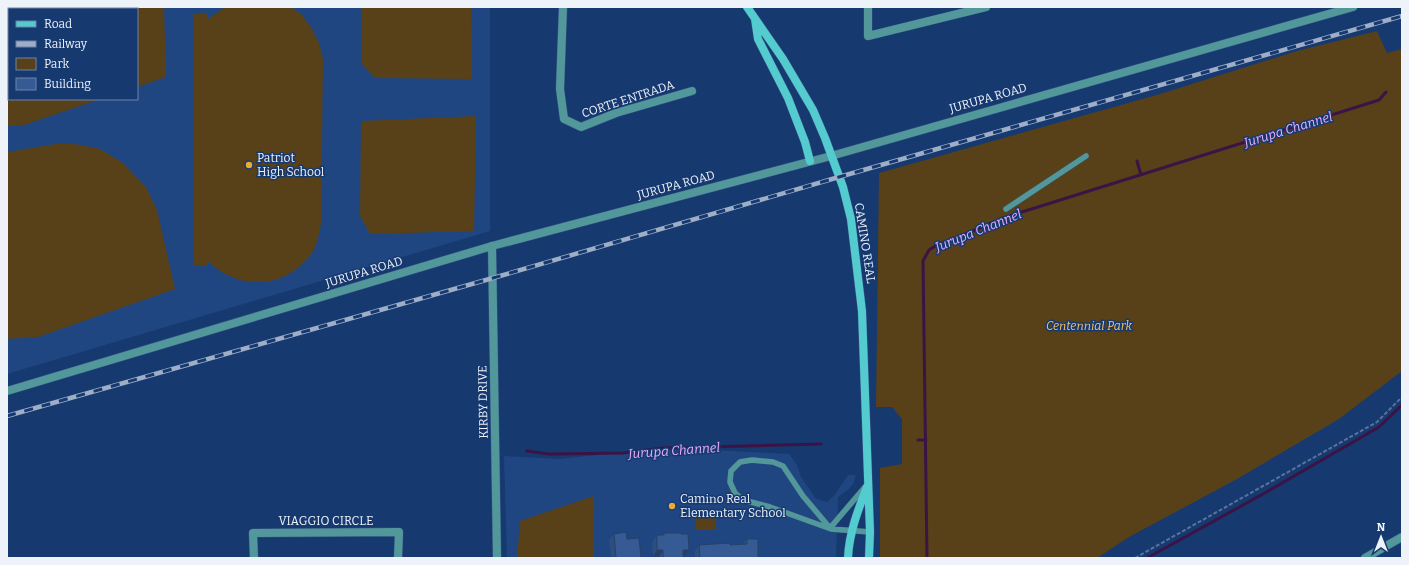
<svg xmlns="http://www.w3.org/2000/svg" width="1409" height="565" viewBox="0 0 1409 565" font-family="Bitter,serif">
<rect width="100%" height="100%" fill="#163970"/>
<!-- built -->
<path fill="#204681" fill-rule="evenodd" d="M7,7H490V231L7,374ZM9,9H137V99H9Z
M697,449L789,454L797,465L801,477L812,493L815,498L823,501L827,502L834,496L848,475H856L853,484L849,489L838,497L836,558H507L504,456L559,459L636,451Z"/>
<!-- green -->
<path fill="#584119" d="M7,7H164L166,77L137,87V9H9V99H100L24,125L7,126Z
M225,7H291L301,14L311,27L319,43L323,59L321,223C320,231 318,239 315,247C313,253 307,259 302,264C276,290 233,287 208,261L207,266L193,265V14L207,13L208,19Z
M361,7H471L472,79L375,78L361,63Z
M1377,31L1387,53L1402,49V371L1339,419L1237,479L1129,537L1097,558H880V468L902,464V419L892,407H876L879,173L1160,94L1297,51Z
M476,116L474,231L370,234L360,216L361,121Z
M62,143L82,145L100,149L123,163L146,187L157,210L175,289L38,337L7,339V152Z
M594,496V558H517L520,521Z
M696,511H716V530H696Z"/>
<g fill="none" stroke-linecap="round" stroke-linejoin="round">
<!-- stream -->
<path stroke="#3b1445" stroke-width="3" d="M1137,161L1141,175
M918,440H926
M527,451L549,454L623,453L663,448L821,444
M927,558L923,261L929,250L937,245L961,236L1003,218L1379,100L1386,92
M1147,558L1263,494L1379,427L1402,405"/>
<!-- service casing -->
<g stroke="#345383" stroke-width="6">
<path id="service" d="M1006,209L1086,156
M830,528L803,496L783,466L773,462L752,460L740,462L731,471L730,482L735,493L743,500L770,507L831,529L870,532
M830,528L865,487"/>
</g>
<!-- minor casing -->
<g stroke="#345383" stroke-width="9">
<path id="minor" d="M563,7L560,89L564,119L581,127L616,113L692,91
M868,7V36L986,7
M492,246L497,558
M254,558L253,533L399,532L398,558
M1365,558L1402,537"/>
</g>
<!-- tertiary casing -->
<g stroke="#345383" stroke-width="9">
<path id="tertiary" d="M7,391L492,246L831,156L1353,7"/>
</g>
<!-- secondary casing -->
<g stroke="#345383" stroke-width="9">
<path id="secondary" d="M747,7L783,59L813,110L825,138L843,187L851,219L862,311L870,532L869,558
M755,19L758,39L788,98L805,142L810,161
M848,558C849,533 858,510 867,487"/>
</g>
<!-- path -->
<path stroke="#5a739b" stroke-width="2" stroke-dasharray="4 2" stroke-linecap="butt" d="M1135,558L1377,422L1402,397"/>
<!-- service -->
<use href="#service" stroke="#52979a" stroke-width="5.5"/>
<!-- minor -->
<use href="#minor" stroke="#52979a" stroke-width="8"/>
<!-- tertiary -->
<use href="#tertiary" stroke="#52979a" stroke-width="8"/>
<!-- secondary -->
<use href="#secondary" stroke="#54cbcf" stroke-width="8"/>
<!-- rail casing -->
<g stroke="#9eaec7" stroke-width="4.5">
<path id="rail" d="M7,416L493,278L839,177L1402,16"/>
</g>
<!-- rail -->
<use href="#rail" stroke="#163970" stroke-width="3" stroke-dasharray="9" stroke-linecap="butt"/>
</g>
<!-- wall -->
<path fill="#2e4e7f" d="M664,533L684,557H683V558H659V557H653L652,542L657,535H663Z
M614,534L627,539L641,558H611L609,540Z
M747,539L758,558H695V551L699,545L743,544Z"/>
<!-- shaded-wall -->
<path fill="#264068" d="M657,550H663L659,557H653Z
M683,550H689L684,557H678Z"/>
<!-- building -->
<path fill="#365b94" stroke="#264068" d="M626,532L627,539L639,538L641,558H616L614,534Z
M664,533H681V534H688L689,550H683V558H663V550H657V535H664Z
M747,539H758V558H700L699,545L730,543V545L747,544Z"/>
<!-- markers -->
<g fill="#e8ab37" stroke="#163970" stroke-width="1.5">
<circle cx="249" cy="165" r="4"/>
<circle cx="672" cy="506" r="4"/>
</g>
<g text-anchor="middle" stroke-width="3" stroke-linejoin="round" paint-order="stroke">
<!-- street labels -->
<g font-size="12" fill="#eef2f9" stroke="#163970">
<text transform="translate(988 98) rotate(-16)" y="4">JURUPA ROAD</text>
<text transform="translate(628 99) rotate(-18)" y="4">CORTE ENTRADA</text>
<text transform="translate(676 185) rotate(-15)" y="4">JURUPA ROAD</text>
<text transform="translate(865 243) rotate(81)" y="4">CAMINO REAL</text>
<text transform="translate(364 272) rotate(-17)" y="4">JURUPA ROAD</text>
<text transform="translate(483 402) rotate(-91)" y="4">KIRBY DRIVE</text>
<text x="326" y="525">VIAGGIO CIRCLE</text>
</g>
<!-- poi labels -->
<g font-size="12" fill="#eef2f9" stroke="#163970" text-anchor="start">
<text x="257" y="162">Patriot<tspan x="257" dy="14">High School</tspan></text>
<text x="680" y="503">Camino Real<tspan x="680" dy="14">Elementary School</tspan></text>
</g>
<!-- park labels -->
<g font-size="12" font-style="italic" fill="#f6c065" stroke="#163970">
<text x="1089" y="330">Centennial Park</text>
</g>
<!-- water labels -->
<g font-size="13" font-style="italic" fill="#ecaffd" stroke="#163970">
<text transform="translate(1288 129) rotate(-17)" y="5">Jurupa Channel</text>
<text transform="translate(978 230) rotate(-22)" y="5">Jurupa Channel</text>
<text transform="translate(674 450) rotate(-4)" y="5">Jurupa Channel</text>
</g>
</g>
<!-- border -->
<rect width="1409" height="565" fill="none" stroke="#eef2f9" stroke-width="16"/>
<!-- legend -->
<rect x="8" y="8" width="130" height="92" fill="#163970" stroke="#6c83a7"/>
<rect x="16" y="21" width="20" height="6" fill="#54cbcf" stroke="#6c83a7"/>
<text x="44" y="28" font-size="12" fill="#eef2f9">Road</text>
<rect x="16" y="41" width="20" height="6" fill="#9eaec7" stroke="#6c83a7"/>
<text x="44" y="48" font-size="12" fill="#eef2f9">Railway</text>
<rect x="16" y="58" width="20" height="12" fill="#584119" stroke="#6c83a7"/>
<text x="44" y="68" font-size="12" fill="#eef2f9">Park</text>
<rect x="16" y="78" width="20" height="12" fill="#365b94" stroke="#6c83a7"/>
<text x="44" y="88" font-size="12" fill="#eef2f9">Building</text>
<!-- north arrow -->
<g transform="translate(1381 537)" stroke="#163970" stroke-width="3" paint-order="stroke">
<path d="M0-3L7 15L0 10L-7 15Z" fill="#eef2f9"/>
<text y="-6" font-size="11" font-weight="bold" text-anchor="middle" fill="#eef2f9">N</text>
</g>
</svg>
